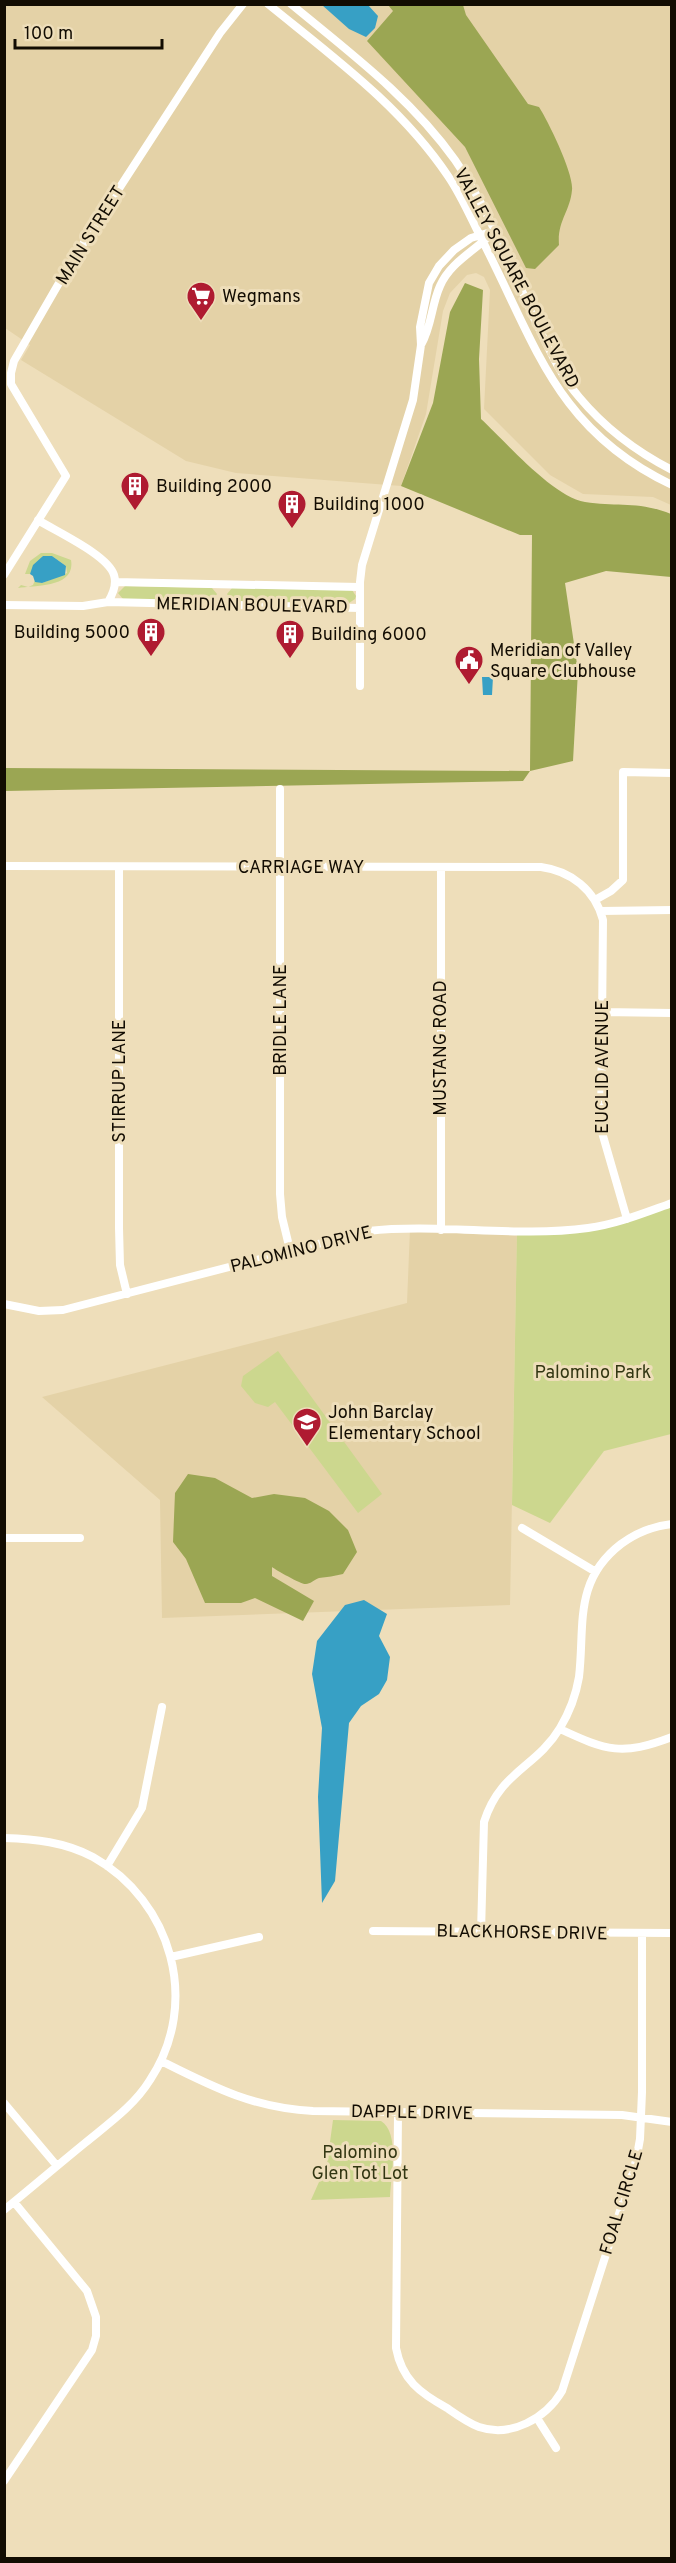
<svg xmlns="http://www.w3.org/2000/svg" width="676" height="2563" viewBox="0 0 676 2563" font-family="Overpass,sans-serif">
<rect width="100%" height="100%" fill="#eedeba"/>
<!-- built -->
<path fill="#e4d2a7" d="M5,5H671V505L653,497L583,494L550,475L484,409L490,290L484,277L476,273L467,275L450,293L443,311L426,414L401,486L236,473L186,461L21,360L30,345L5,328Z
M410,1229L517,1230L510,1605L162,1618L160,1500L42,1397L407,1303Z"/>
<!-- green -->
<path fill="#ccd78e" d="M41,553H52L71,560C76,588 35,585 18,588L21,585L28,587L33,585L35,580L42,583L67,573L66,566L52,556H43L30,574H25L30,561Z
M125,586L212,588L217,594L213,600L123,599L118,593Z
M232,588L352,590L356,596L355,599L349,603L235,601L231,600L227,594Z
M671,1203V1434L604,1451L550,1523L512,1505L517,1230L587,1228Z
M278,1351L382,1494L358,1513L275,1402L268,1407L255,1403L241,1386L243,1376Z
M333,2120L381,2121C400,2133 391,2175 390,2197L311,2200L327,2164Z"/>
<!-- forest -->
<path fill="#9ba653" d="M388,5H463L466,15L528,104L539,107C548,121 574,174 572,190C570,212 557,221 559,245L535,269L526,268L465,147L367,41L393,11Z
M465,283L483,290L479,359L481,419C506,442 552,496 585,502C617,507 639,501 671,514V577L606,571L565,583L578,671L573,761L530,771L523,781L5,791L4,768L530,771L532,535H520L401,486L433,403L450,312Z
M188,1474L215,1478L252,1498L274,1494L305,1498L329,1511L348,1530L357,1552L343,1574C335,1576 327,1577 319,1578C314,1580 310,1584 306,1584C302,1585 276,1570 272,1567V1576L314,1601L303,1621L255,1598L241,1603H205L186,1559L173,1542L175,1493Z"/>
<!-- water -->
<path fill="#37a0c5" d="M322,5H368L378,16L375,28L366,37L349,29Z
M43,556H52L66,566L65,575L42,583L35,582L33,576L30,574L33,565Z
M482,677H493L492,695H483Z
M364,1600L387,1614L379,1636L390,1657L387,1680L379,1694L361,1706L349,1723L335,1881L322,1903L318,1797L322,1728L312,1674L317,1641L345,1605Z"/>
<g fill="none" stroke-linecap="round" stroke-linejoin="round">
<!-- street -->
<path stroke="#fff" stroke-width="8" d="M268,4C333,57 401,106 448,176C461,195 470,216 480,236C535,341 554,429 672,485
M291,4C349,52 411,98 455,160C488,208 510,265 534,318C547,345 560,375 579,397C604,427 637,452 672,470
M421,345C432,326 431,306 440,286C449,265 469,254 486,239
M38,520C57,532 108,555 114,575C117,585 113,594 108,602
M4,575L66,476L11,384V373L14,361L70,264L220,33L243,4
M115,582L359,587
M4,605L83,606L108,602L360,608
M360,686V582L362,565L413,400L421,345L420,327L429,283L439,266L454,250L471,238L494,231
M280,789V1194L282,1217L290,1250
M4,866L541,867C571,871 595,890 603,920L601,1129L627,1219
M119,867V1228L120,1265L127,1294
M441,867V1230
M595,900L611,891L623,880V772L672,773
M601,911L672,910
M602,1012L672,1013
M4,1304L39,1311L63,1310L368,1231C440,1223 516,1238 588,1228C617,1224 644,1213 672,1203
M522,1528L596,1572
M4,1538H80
M560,1729C607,1751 622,1756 672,1737
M4,1838C35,1839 65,1842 93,1857C172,1901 201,2003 150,2080C134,2106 108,2124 85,2143C58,2165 31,2188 4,2210
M107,1866L142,1808L162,1707
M373,1931L672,1933
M481,1932L484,1822C500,1771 536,1768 560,1728C569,1713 576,1695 579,1677C585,1626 573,1581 621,1544C636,1533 653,1526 672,1524
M171,1957L259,1937
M161,2061C213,2087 253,2108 313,2111L622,2115L672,2122
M4,2103L57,2166
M398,2112L396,2348C402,2380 420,2393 447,2408C457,2415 468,2423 479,2427C511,2438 546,2418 562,2391L636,2161L640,2139L642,2092V1933
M537,2418L556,2448
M4,2481L92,2350L96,2336V2317L87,2291L14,2202"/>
</g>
<!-- icons -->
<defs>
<g id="supermarket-pin" transform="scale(1.5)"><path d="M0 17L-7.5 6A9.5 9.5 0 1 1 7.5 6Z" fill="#af1b31" stroke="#eedeba"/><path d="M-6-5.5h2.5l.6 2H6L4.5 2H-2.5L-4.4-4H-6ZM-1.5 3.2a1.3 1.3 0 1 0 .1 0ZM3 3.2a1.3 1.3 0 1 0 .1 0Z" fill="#fff"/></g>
<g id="building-pin" transform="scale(1.5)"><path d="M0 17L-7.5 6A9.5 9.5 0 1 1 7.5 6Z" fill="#af1b31" stroke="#eedeba"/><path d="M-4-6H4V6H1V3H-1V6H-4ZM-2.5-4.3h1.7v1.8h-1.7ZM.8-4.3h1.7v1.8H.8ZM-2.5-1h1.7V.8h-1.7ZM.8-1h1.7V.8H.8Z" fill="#fff"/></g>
<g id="civic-pin" transform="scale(1.5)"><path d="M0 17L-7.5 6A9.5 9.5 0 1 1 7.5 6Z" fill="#af1b31" stroke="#eedeba"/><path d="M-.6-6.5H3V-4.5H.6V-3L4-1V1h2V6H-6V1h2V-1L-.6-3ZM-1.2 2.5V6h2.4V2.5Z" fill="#fff"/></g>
<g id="school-pin" transform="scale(1.5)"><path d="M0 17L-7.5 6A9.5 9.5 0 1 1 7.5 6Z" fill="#af1b31" stroke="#eedeba"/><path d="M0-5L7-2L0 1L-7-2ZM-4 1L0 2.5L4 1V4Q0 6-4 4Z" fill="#fff"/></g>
</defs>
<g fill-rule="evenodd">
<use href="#supermarket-pin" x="201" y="296"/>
<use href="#building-pin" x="135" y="486"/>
<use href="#building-pin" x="292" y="504"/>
<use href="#building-pin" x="151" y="632"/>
<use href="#building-pin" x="290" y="634"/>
<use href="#civic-pin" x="469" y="660"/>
<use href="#school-pin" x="307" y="1422"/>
</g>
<g text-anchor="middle" stroke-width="6" stroke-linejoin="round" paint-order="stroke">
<!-- street labels -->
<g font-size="18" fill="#120c02" stroke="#eedeba">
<text transform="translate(90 235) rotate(-58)" y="6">MAIN STREET</text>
<text transform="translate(517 278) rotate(62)" y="6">VALLEY SQUARE BOULEVARD</text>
<text transform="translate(252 605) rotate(1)" y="6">MERIDIAN BOULEVARD</text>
<text x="301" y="873">CARRIAGE WAY</text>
<text transform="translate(280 1020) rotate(-90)" y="6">BRIDLE LANE</text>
<text transform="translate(440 1048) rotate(-90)" y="6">MUSTANG ROAD</text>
<text transform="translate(602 1067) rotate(-90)" y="6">EUCLID AVENUE</text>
<text transform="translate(119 1081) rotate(-90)" y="6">STIRRUP LANE</text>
<text transform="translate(301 1249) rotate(-14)" y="6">PALOMINO DRIVE</text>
<text transform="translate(522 1932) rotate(1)" y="6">BLACKHORSE DRIVE</text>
<text transform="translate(412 2112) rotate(1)" y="6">DAPPLE DRIVE</text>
<text transform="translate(621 2202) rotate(-73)" y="6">FOAL CIRCLE</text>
</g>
<!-- poi labels -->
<g font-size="18" fill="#120c02" stroke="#eedeba" text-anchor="start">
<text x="222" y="302">Wegmans</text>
<text x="156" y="492">Building 2000</text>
<text x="313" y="510">Building 1000</text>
<text x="130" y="638" text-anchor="end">Building 5000</text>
<text x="311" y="640">Building 6000</text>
<text x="490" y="656">Meridian of Valley<tspan x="490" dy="21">Square Clubhouse</tspan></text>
<text x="328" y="1418">John Barclay<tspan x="328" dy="21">Elementary School</tspan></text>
</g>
<!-- park labels -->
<g font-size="18" fill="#323612" stroke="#eedeba">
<text x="593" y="1378">Palomino Park</text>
<text x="360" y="2158">Palomino<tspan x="360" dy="21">Glen Tot Lot</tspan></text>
</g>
</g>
<!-- border -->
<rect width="676" height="2563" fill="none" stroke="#120c02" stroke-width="12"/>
<!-- scale -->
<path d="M15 39v9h147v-9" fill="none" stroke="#120c02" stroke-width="3"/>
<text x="24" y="39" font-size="18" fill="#120c02" stroke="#eedeba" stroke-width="4.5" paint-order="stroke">100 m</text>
</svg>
